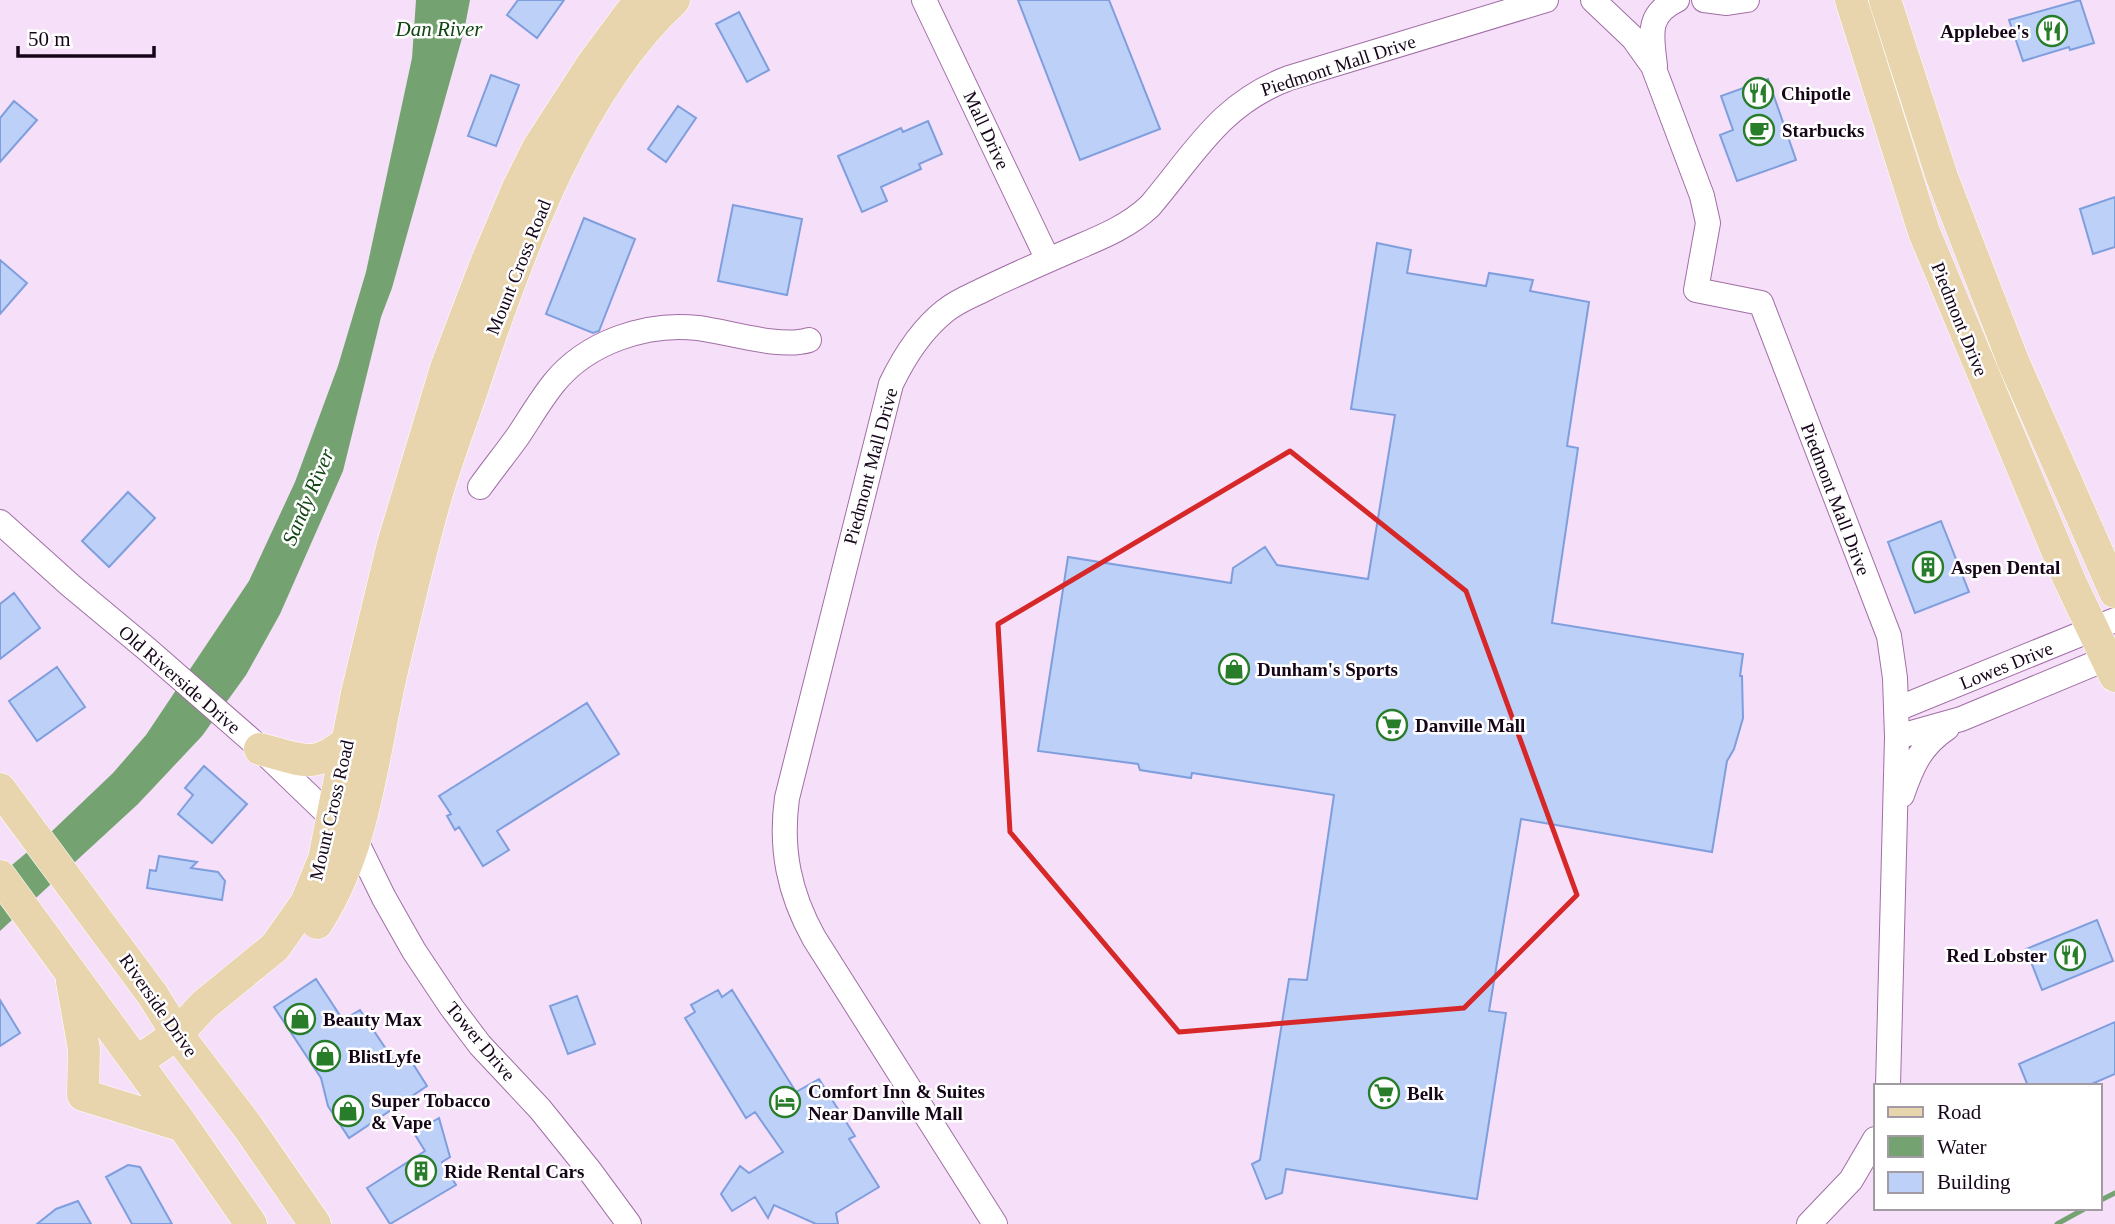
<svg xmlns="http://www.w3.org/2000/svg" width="2115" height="1224" viewBox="0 0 2115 1224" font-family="'Times New Roman',serif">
<rect width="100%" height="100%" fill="#f6dff8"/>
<!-- water -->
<path fill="#74a371" d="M416,0H470L464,31L392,288L381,317L343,471L280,614L246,675L202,736L138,804L0,931V875L50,833L113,773L146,735L249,581L295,482L338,366L366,272L412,58Z"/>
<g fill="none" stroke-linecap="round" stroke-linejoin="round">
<!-- stream -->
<path stroke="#74a371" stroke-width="5" d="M2099,1201L2115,1193
M2057,1224L2086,1208"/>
</g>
<!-- building -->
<path fill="#bcd0f8" stroke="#7e9edd" stroke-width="2" d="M518,0H564L537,38L507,15Z
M1018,0H1109L1160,129L1080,160Z
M2080,0L2094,43L2070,50L2069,47L2023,61L2009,20Z
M739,12L769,70L747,82L716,24Z
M491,75L519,85L496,146L468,136Z
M1768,79L1796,160L1737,181L1720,135L1733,130L1721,96Z
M14,101L37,120L0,162V118Z
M678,106L696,118L666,162L648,149Z
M928,121L942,154L919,164L921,169L881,187L887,201L862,212L838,156L901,128L903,132Z
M2115,197V247L2093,254L2080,209Z
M733,205L802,219L787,295L718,281Z
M584,218L635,239L599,331L593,333L546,314Z
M1377,243L1411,250L1407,273L1486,286L1489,273L1533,280L1530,291L1589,302L1567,446L1578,448L1552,623L1743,654L1740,676H1742L1743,718L1734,749L1727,761L1712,852L1521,819L1489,1011L1506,1013L1477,1199L1286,1169L1282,1193L1266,1199L1252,1164L1260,1160L1289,979L1307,980L1334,795L1192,773L1191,778L1140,770L1138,764L1038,751L1068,557L1231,583L1233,568L1265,547L1277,565L1368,579L1395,415L1351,409Z
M0,260L27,283L0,314Z
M128,492L155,518L109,567L82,541Z
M1941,521L1969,592L1915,613L1888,542Z
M14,593L40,628L0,659V604Z
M57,667L85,707L37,741L9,701Z
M587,703L619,754L497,831L509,850L483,866L459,827L455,830L447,816L451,814L439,796Z
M204,766L247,804L212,843L178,814L193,795L185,788Z
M159,856L197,862L191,868L218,872L225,881L222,900L147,888L150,870L156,871Z
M2097,920L2113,961L2042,990L2026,949Z
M316,979L343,1020L360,1010L396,1064L408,1056L427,1086L349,1138L328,1106L321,1078L274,1007Z
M718,990L722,997L732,990L796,1092L819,1079L855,1136L849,1139L879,1187L836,1213L838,1224H816L774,1205L768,1218L755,1197L732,1211L721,1194L740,1166L749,1173L783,1152L755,1112L746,1118L685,1018L695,1012L691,1005Z
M577,996L595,1044L568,1054L550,1006Z
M0,1000L20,1033L0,1046Z
M2115,1022V1074L2087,1086H2028L2019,1064Z
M439,1118L450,1157L442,1162L456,1185L390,1224L367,1188L425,1151L414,1133Z
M128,1165L140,1167L172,1224H132L106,1177Z
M78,1201L91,1224H37L56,1209Z"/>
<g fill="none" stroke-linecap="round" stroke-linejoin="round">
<!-- minor casing -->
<g stroke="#a16ea6" stroke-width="26">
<path id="minor" d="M924,0L1048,260
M1593,0L1633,38L1653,66L1702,196L1708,223L1696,290L1761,303L1889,636L1895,678L1897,737L1888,1086
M1704,0L1727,3L1747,0
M1655,66C1652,37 1645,15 1677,0
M480,487C492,470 506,453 518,436C530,418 541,399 554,383C587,342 647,322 698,328C729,332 780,349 809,340
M0,522L70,585L148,650L251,740L356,841L384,898L414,951L452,1008L480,1045L540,1109L590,1171L629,1224
M1897,709L2115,620
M1897,737L1961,719L2115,655
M1902,795C1912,766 1921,745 1947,728
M995,1224L814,938C789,893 780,849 787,798L891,384C904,357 921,330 945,311C957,301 973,295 987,288C1016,274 1046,261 1076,248C1102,237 1129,226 1150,206C1195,153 1220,104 1289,78L1546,0
M1809,1224L1851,1180L1875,1139"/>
</g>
<!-- major casing -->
<g stroke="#fff" stroke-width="33">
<path id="major" d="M1851,0L1924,232L2069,579L2115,676
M1885,0L1942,177L2013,361L2115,592
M260,749C300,759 314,771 348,741
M0,789L152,994L177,1034L248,1127L315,1224
M0,876L183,1126L251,1224
M317,923C366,847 372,757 392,671C405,616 418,561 433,507C446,459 465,413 480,366C521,245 579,88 674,0
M72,982L84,1049L83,1095L183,1126
M137,1062L177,1034L204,1005L275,947L306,903L324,859L357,693L393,544L446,368L487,261L518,188L538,148L593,63L631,12L645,0"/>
</g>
<!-- minor -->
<use href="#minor" stroke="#fff" stroke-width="24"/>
<!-- major -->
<use href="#major" stroke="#e8d4ad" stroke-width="32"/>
</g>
<!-- marked area -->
<path fill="none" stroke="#d62828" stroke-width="5" stroke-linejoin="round" d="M1290,451L1466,591L1577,895L1464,1008L1179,1032L1010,832L998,624Z"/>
<!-- icons -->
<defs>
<g id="restaurant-ring" transform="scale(1.575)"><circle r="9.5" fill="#fff" stroke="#287d2a" stroke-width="1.5"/><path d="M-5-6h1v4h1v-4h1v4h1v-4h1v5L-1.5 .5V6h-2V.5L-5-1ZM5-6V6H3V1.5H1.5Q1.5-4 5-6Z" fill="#287d2a"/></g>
<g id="cafe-ring" transform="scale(1.575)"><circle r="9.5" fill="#fff" stroke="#287d2a" stroke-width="1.5"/><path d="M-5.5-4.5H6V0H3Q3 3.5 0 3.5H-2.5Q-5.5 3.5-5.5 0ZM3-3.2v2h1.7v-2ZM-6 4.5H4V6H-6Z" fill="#287d2a"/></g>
<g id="building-ring" transform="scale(1.575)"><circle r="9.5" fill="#fff" stroke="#287d2a" stroke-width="1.5"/><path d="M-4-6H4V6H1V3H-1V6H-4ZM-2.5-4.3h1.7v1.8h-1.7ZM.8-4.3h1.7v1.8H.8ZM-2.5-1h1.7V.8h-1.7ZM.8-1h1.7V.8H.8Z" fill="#287d2a"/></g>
<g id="shop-ring" transform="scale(1.575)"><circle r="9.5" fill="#fff" stroke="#287d2a" stroke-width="1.5"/><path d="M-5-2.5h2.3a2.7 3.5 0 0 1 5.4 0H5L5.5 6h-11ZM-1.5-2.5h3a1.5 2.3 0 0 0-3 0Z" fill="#287d2a"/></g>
<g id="supermarket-ring" transform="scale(1.575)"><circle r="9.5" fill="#fff" stroke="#287d2a" stroke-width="1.5"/><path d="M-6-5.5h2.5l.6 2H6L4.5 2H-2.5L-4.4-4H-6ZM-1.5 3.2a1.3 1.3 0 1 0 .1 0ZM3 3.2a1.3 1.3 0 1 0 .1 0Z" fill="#287d2a"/></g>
<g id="hotel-ring" transform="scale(1.575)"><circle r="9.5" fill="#fff" stroke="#287d2a" stroke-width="1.5"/><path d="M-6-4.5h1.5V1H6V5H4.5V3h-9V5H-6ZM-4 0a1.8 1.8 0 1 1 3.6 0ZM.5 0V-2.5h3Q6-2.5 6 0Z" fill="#287d2a"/></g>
</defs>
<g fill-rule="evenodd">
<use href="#restaurant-ring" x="2052" y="31"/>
<use href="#restaurant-ring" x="1758" y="93"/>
<use href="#cafe-ring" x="1759" y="130"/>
<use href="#building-ring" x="1928" y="567"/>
<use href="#shop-ring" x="1234" y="669"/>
<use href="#supermarket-ring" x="1392" y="725"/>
<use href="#restaurant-ring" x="2070" y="955"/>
<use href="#shop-ring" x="300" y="1019"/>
<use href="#shop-ring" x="325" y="1056"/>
<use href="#supermarket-ring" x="1384" y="1093"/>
<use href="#hotel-ring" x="785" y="1102"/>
<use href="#shop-ring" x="348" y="1111"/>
<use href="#building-ring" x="421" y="1171"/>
</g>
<g text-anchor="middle" stroke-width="5" stroke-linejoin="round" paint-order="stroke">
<!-- poi labels -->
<g font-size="19" font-weight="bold" fill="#160519" stroke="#fff" text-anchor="start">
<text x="2029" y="38" text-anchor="end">Applebee's</text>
<text x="1781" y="100">Chipotle</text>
<text x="1782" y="137">Starbucks</text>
<text x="1951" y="574">Aspen Dental</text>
<text x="1257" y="676">Dunham's Sports</text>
<text x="1415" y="732">Danville Mall</text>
<text x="2047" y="962" text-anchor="end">Red Lobster</text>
<text x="323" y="1026">Beauty Max</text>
<text x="348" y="1063">BlistLyfe</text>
<text x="808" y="1098">Comfort Inn &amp; Suites<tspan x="808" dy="22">Near Danville Mall</tspan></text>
<text x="1407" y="1100">Belk</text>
<text x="371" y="1107">Super Tobacco<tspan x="371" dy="22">&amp; Vape</tspan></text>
<text x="444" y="1178">Ride Rental Cars</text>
</g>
<!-- street labels -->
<g font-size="19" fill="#160519" stroke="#fff">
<text transform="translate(1338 65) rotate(-18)" y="7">Piedmont Mall Drive</text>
<text transform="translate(987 130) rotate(65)" y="7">Mall Drive</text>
<text transform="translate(518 267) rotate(-68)" y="7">Mount Cross Road</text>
<text transform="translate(1960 319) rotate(68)" y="7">Piedmont Drive</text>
<text transform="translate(870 466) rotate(-75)" y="7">Piedmont Mall Drive</text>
<text transform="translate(1836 499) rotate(69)" y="7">Piedmont Mall Drive</text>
<text transform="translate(2006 665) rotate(-22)" y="7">Lowes Drive</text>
<text transform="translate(180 679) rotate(41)" y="7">Old Riverside Drive</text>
<text transform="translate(331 810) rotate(-77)" y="7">Mount Cross Road</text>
<text transform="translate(159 1005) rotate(55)" y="7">Riverside Drive</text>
<text transform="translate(481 1041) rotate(50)" y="7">Tower Drive</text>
</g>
<!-- water labels -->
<g font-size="21" font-style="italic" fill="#134614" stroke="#fff">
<text x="439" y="36">Dan River</text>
<text transform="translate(308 497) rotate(-67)" y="7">Sandy River</text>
</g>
</g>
<!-- legend -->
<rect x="1874" y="1084" width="228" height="126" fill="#ffffff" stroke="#a29ba3" stroke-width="2"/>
<rect x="1888" y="1107" width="35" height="10" fill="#e8d4ad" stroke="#a29ba3" stroke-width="2"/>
<text x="1937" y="1119" font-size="21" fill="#160519">Road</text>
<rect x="1888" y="1136" width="35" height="21" fill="#74a371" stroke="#a29ba3" stroke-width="2"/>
<text x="1937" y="1154" font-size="21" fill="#160519">Water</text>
<rect x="1888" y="1172" width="35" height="21" fill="#bcd0f8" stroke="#a29ba3" stroke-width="2"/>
<text x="1937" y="1189" font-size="21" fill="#160519">Building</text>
<!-- scale -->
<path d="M18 46v10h136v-10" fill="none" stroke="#160519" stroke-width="3.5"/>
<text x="28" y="46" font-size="21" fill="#160519" stroke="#ffffff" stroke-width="5" paint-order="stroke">50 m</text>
</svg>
